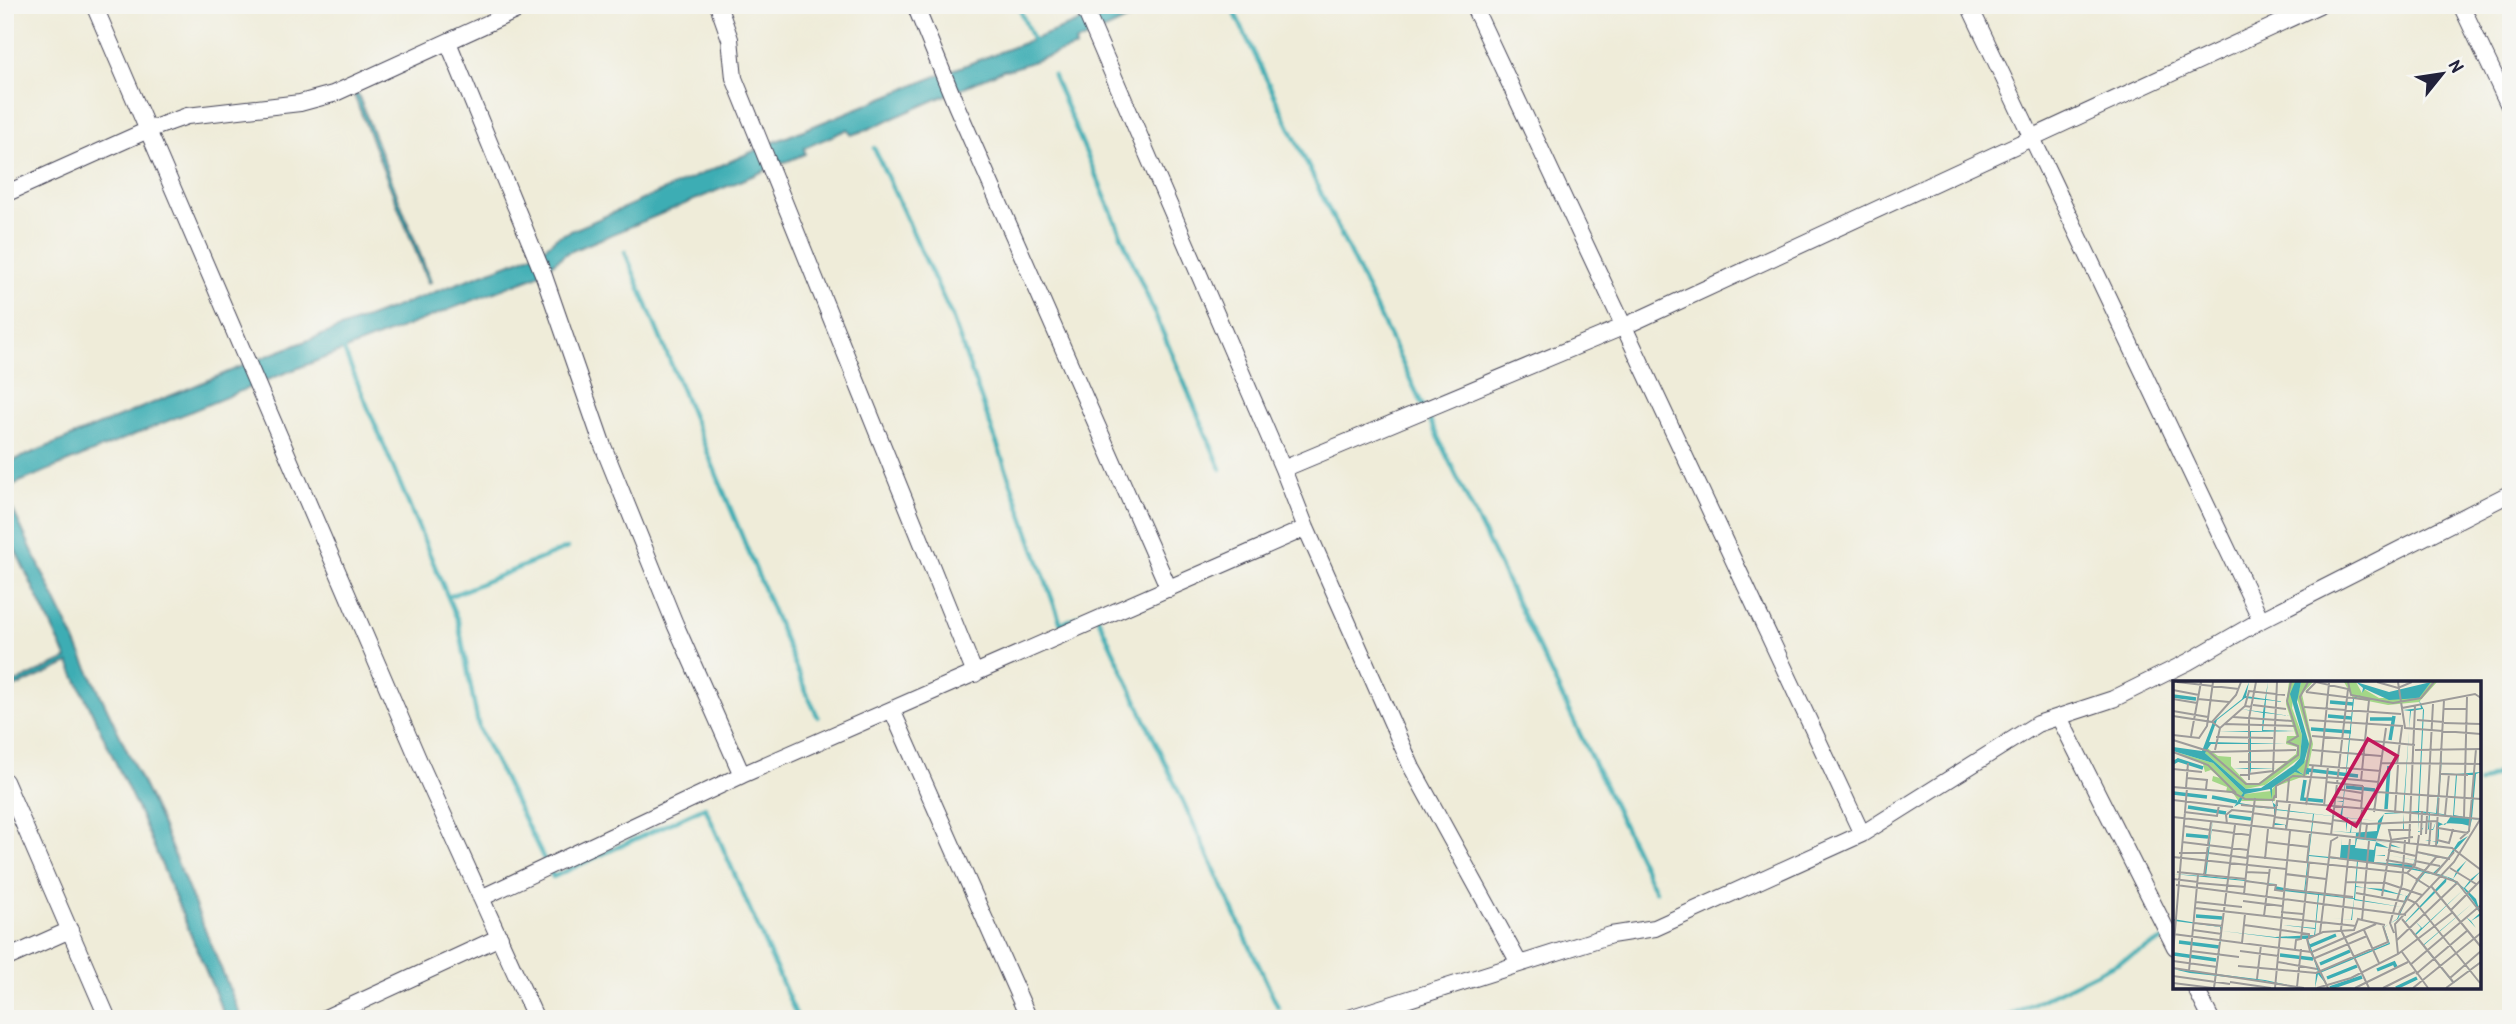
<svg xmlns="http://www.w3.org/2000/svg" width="2516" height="1024" viewBox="0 0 2516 1024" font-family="'Patrick Hand',sans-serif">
<rect width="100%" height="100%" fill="#f6f6f2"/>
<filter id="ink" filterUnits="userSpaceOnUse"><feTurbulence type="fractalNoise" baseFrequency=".0143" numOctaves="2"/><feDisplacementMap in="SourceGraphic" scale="14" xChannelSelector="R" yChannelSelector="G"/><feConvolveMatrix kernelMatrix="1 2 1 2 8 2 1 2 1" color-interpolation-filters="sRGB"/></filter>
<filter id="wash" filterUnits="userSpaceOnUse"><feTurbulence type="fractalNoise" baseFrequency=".00686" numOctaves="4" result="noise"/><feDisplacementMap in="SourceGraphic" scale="28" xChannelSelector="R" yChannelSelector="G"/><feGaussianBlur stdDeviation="1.57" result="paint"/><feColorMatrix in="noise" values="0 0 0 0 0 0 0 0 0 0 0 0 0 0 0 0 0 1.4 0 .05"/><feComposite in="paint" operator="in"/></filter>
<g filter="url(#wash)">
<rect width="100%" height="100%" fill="#efecd9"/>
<!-- water -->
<path fill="#3cadb4" stroke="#2f6878" stroke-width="2" d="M1123,5H1159C1130,17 1104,32 1075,43L1076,47L1011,69L1003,70L866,130L851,135L848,129L804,148L805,154L567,253L536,276L275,377L5,488V464L267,356L524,258L542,250L557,237L779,140L937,76Z
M358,94L431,282L428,283L354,95Z
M5,495L10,502L5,504L9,512L13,510L158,816L242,1019H226L144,823L69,663L5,692V687L67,659L5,528Z"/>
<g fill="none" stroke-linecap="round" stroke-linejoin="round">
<!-- stream -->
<path stroke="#3cadb4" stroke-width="4.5" d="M1018,5L1034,43
M1231,5L1655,891
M1053,75L1221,469
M874,148L952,317L1061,624L1094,609L1278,1007
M625,252L807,694L818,717
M342,346L458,621L479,729L546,863
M448,597L567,548
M2479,783L2511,767
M550,871L553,877L705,807L798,1019
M2002,1019L2168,938"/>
</g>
</g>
<g filter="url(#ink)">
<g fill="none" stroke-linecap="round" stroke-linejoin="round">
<!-- street casing -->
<g stroke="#414053" stroke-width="18">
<path id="street" d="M94,5L419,761L536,1019
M718,5L730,39L734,78L975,674
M915,5L956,105L1169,589
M1083,5L1283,469L1306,528L1412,768L1519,963
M1473,5L1862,834
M1969,5L2261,620
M2461,5L2511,110
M448,42L544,276L603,446L675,624L742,775
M5,194L148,130L187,116L300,103L333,94L528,5
M1283,469L1625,326L2319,5
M892,710L1029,1019
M2059,717L2175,947
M5,781L108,1019
M481,898L742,775L1306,528
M5,959L70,930
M2195,987L2211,1019
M323,1019L500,937
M1346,1019L1611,935L1655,928L1862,834L2037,724L2113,699L2188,662L2261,620L2507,495H2511"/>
</g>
<!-- street -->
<use href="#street" stroke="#fff" stroke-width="16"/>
</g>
</g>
<!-- overview -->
<g transform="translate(2173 681)">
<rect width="308" height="308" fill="#efecd9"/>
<path d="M116,1H122L119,27L129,54L127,77L92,104L73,108L32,72L33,66L45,75L58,76V85L74,102H86L123,73L124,66L113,63L114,55H123L113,23ZM128,1H140L129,13L140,63L134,94L104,105L102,120H68L72,113L98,110L104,102L122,91L130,93L124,89L133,78L136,58L124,17ZM171,1H183L189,12L191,8L206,17H245L258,1H264L246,21L215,24L180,17ZM3,71L40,82L70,112L66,121L60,112L53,111L54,106L39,100L40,95L47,97L38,89L32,91L30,83Z" fill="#a3d787"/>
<path d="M76,1L73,15L92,18L95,1L93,18L112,21L93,19L92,31L117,35L92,32L90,49L123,50L78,51V62H113L78,63V87H104L78,88L76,99V88L60,87H76V63H38L32,72L73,108L88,107L121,84L127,77L129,54L117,13L122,1H128L124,21L136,63L131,82L124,89L131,94L122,91L99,107V121L104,125L105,120V125H102V128L167,136L170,121L163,120H170L180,17L188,14L181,18L169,136L205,140L212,132L230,131L236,50L231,131L245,130L250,28L238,30L236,48L237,30L230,29L248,27L246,19L251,29L246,130L263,132L269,70L268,92L283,93L284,53L283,93L308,91L303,93L299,137L307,139L299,138L295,155L262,192L275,196L280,198L284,189L294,179L280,198L291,207L298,198L308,190L292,207L303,218L308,234L298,240L303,247L293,236L298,240L307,232L301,221L250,265L280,302L308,280L281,302L285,307L232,242L273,201L274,196L252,192L238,209L225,238L211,246L217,263L147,292L153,303L145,293L142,307L143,293L145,291L134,258L104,257L49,250L43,293L92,299L128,307L102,303L101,307L102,303L92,300L17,292L0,288L42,293L48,251L47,246L2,240L0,238L49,246V250L102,256L141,254L142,248L110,244L142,247L145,214L103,209V203L0,193L31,195L40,138L61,126L70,112L40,82L0,70V66L29,70L40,41L69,18ZM72,17L92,19L90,31L68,28L90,32L89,50H46L76,51V62L36,61L44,39ZM268,93H283L280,135L264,132ZM284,94H301L297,137L281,134ZM97,108L101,128L67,122L72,113ZM66,123L80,125L72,199L33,195L40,138ZM81,126L101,128V144H112V149L113,144L102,142V129L140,133L131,211L72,199ZM246,131L252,132L251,133L250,147L248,148V149L250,148L251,133L256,132L255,148H253L250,151L253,148L260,149L261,147L263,140L260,148H256L257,132L278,135L272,144L265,141L264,160H258L257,159H252L257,160H259L264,161L263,165L265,162L266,155L285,161L274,178L260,175L262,166L260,175L244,172L245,165L243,174L231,172L243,174L242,179L215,174L217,165L228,167L217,163L216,167L203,161L201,169L182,167L184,158L217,162L245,154V164V151H249L245,150ZM231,132H245V154L217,162L203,160L211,133L231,132L230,148H215L236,149L231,148ZM141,133L174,137L173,142L160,140L173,142V151L159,150L169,151V156V151L183,152L182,164H168L169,157L168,166L158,165L168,166L167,177L136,174ZM175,137L205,140L204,150L178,152L179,141L177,151H173ZM273,142L289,143L290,150L289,143L297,145L295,155L285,161L266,155V145ZM203,165L216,167L215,174L241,179V184L201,181L202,174L212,175V174H202ZM244,172L273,178L274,179L260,192L239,187ZM136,175L184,180L181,217L132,211ZM185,180L205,182L251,191L234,215L183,205ZM274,196L291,208L249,247L242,240L248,247L241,254L232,241ZM183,206L210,208L233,215L229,226L182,218ZM291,208L301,221L250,264L242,255ZM146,214L181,218L178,239L159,237L179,239L181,219L229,226L224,238L210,247L216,262L182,276L173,257L182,276L146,290L135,258L142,255ZM183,1L216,11L258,1L246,17L216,19L192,8L189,12L190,7Z" fill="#3cadb4" fill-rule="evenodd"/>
<path fill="none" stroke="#3cadb4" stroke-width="3.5" d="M0,15L23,18M157,21L180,23M155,35L178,37M197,38H221M138,48L178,51M217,59L221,35M0,82L5,79L30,87M134,93L135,89L185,95M132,99L129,118L150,120M173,106L202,109M0,112L34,116M39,116L64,121M15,126L53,132M213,128L216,85M56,135L78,138M13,154L35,156M23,235L49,237M6,261L46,266M137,265L163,254M1,273L43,279M107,274L140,278M147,283L177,270M204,289L221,282L223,286M154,297L184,285M157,307L189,296M223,307L244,297"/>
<path fill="none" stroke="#9d9b9a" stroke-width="2" d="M4,1L66,8M175,1L178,14L220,22L248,17L261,1M204,1L225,7L239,1M225,1L232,47L308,53M0,9L26,14M133,11L143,1L175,8L158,154M133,11L196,19L188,100M0,18L24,22M25,18L56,21M80,24L113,28M72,25L76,10L112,14M131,26L228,33M229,27L302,13L308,17M271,28H294M0,30L35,36M0,35L39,41L47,47M60,36L119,40M136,39L230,45M244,39L271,41M39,41L63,14L68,1M271,42L308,43M51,43L121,45M0,54L26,57L34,45L40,1M18,55L28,1M139,55L211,61M43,56L100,57M0,59L35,70L73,103H86L125,74V65L115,61L125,55L114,20L118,1M211,61L242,64M42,69L47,47L72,25L79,26M139,69L208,75M242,69L308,68M0,71L35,84L63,112M37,71L123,69M66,81H115M208,82L308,83M224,83L229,46M136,84L208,90M148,85L156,2M0,88L29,91M268,93L295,94M67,94L100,90L104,1M131,95L138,60L127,16L135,1M153,96L206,101M14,97L34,99L33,108M76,99V37L83,1M153,101L190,105M0,106L59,111L72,118L100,119L102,114M13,107L15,82M164,108L189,112M204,111L308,118M163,116L188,120M103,117V105L120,95L153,97M0,119L60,126M114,121L116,98M68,124L102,127M133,124L140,84M151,125L155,85M188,129L190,105M11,131L44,135L46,124M201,131L213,47M79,132L101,135M222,132L225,84M272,134L276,93M0,136L279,167L308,189M101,136L159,143M291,136L294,16M159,139L194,143L192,159M54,143L53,134L59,129L79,131M194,143L265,140M11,145L37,149M265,147L295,152M100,148L104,120L307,138M39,149L76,154M113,149L117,121M253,153L260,23M248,154L249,130M177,158L168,249L196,307M186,158L189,129M218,158L216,149H238M287,158L296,150L303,68M264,159L276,162L280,148M9,161L75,169M94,161L136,166M236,163L242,25M256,165L258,140M263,165L271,19M215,169L243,175M244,171L277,178M6,172H34M36,172L74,177M0,176L113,188M156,176L238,187M74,178L82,117M92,178L95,148M213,179L241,184M242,180L267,185M134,181L137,153M241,186L284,201L308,232M277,187L303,203M4,191L73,198M73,191L96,192M234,192L256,206M112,193L153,198M262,193L281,171M31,195L38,141M0,198L25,201M72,200L103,204L102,209L110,210M243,200L264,175M173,201L210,202M210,201L249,214M25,202L72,206M3,204L233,234M258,205L308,266M110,208L180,216M183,212L233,221M71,213L75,175L234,192L242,184L246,154M209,215L218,159L240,156M234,218L243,222L307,302M70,220L109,225M23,221L69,226M22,227L183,245M278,229L308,199M108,231L130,233M226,232L244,200M91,235L97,186M229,238L281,302M189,239L212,244M21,242L50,245M71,244L136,253V257M20,249L49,253M191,249L206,282M147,252L158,160L165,156M221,252L217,242L229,203L232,159M0,253L138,271L155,307M224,259L284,202M69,262L72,233M122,268L123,259L128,258L136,182M18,270L66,276M67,270L106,275M137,270L134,258L150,251L181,249L185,238L189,239L196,160M139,271L203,243M229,271L255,307M0,273L14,107M225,273L280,231M142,277L194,255M0,280L44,286M105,281L144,288M237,284L308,224M65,285L143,292L215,261L210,245M0,287L131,307M16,290L25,194M243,293L295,249M0,295L57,303M277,297L308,270M84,298L88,264M57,301L98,307M0,302L40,307M124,306L128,268M41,307L62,144M102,307L117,150M144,307L178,297L225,273L222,243L281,181L308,137M182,307L235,281M210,307L242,291M240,307L308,252M273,307L308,281"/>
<path fill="#c2185b" fill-opacity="0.15" stroke="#c2185b" stroke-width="3.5" d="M195,58L224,75L183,145L155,128Z"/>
<rect width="308" height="308" fill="none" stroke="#22223b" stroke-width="3.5"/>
</g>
<!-- margin -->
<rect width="2516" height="1024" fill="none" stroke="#f6f6f2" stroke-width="28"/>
<!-- north arrow -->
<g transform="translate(2442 74) rotate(60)" stroke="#f6f6f2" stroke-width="5" paint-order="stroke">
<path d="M0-5L12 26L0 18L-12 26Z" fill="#22223b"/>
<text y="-10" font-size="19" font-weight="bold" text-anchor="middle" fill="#22223b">N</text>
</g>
</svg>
